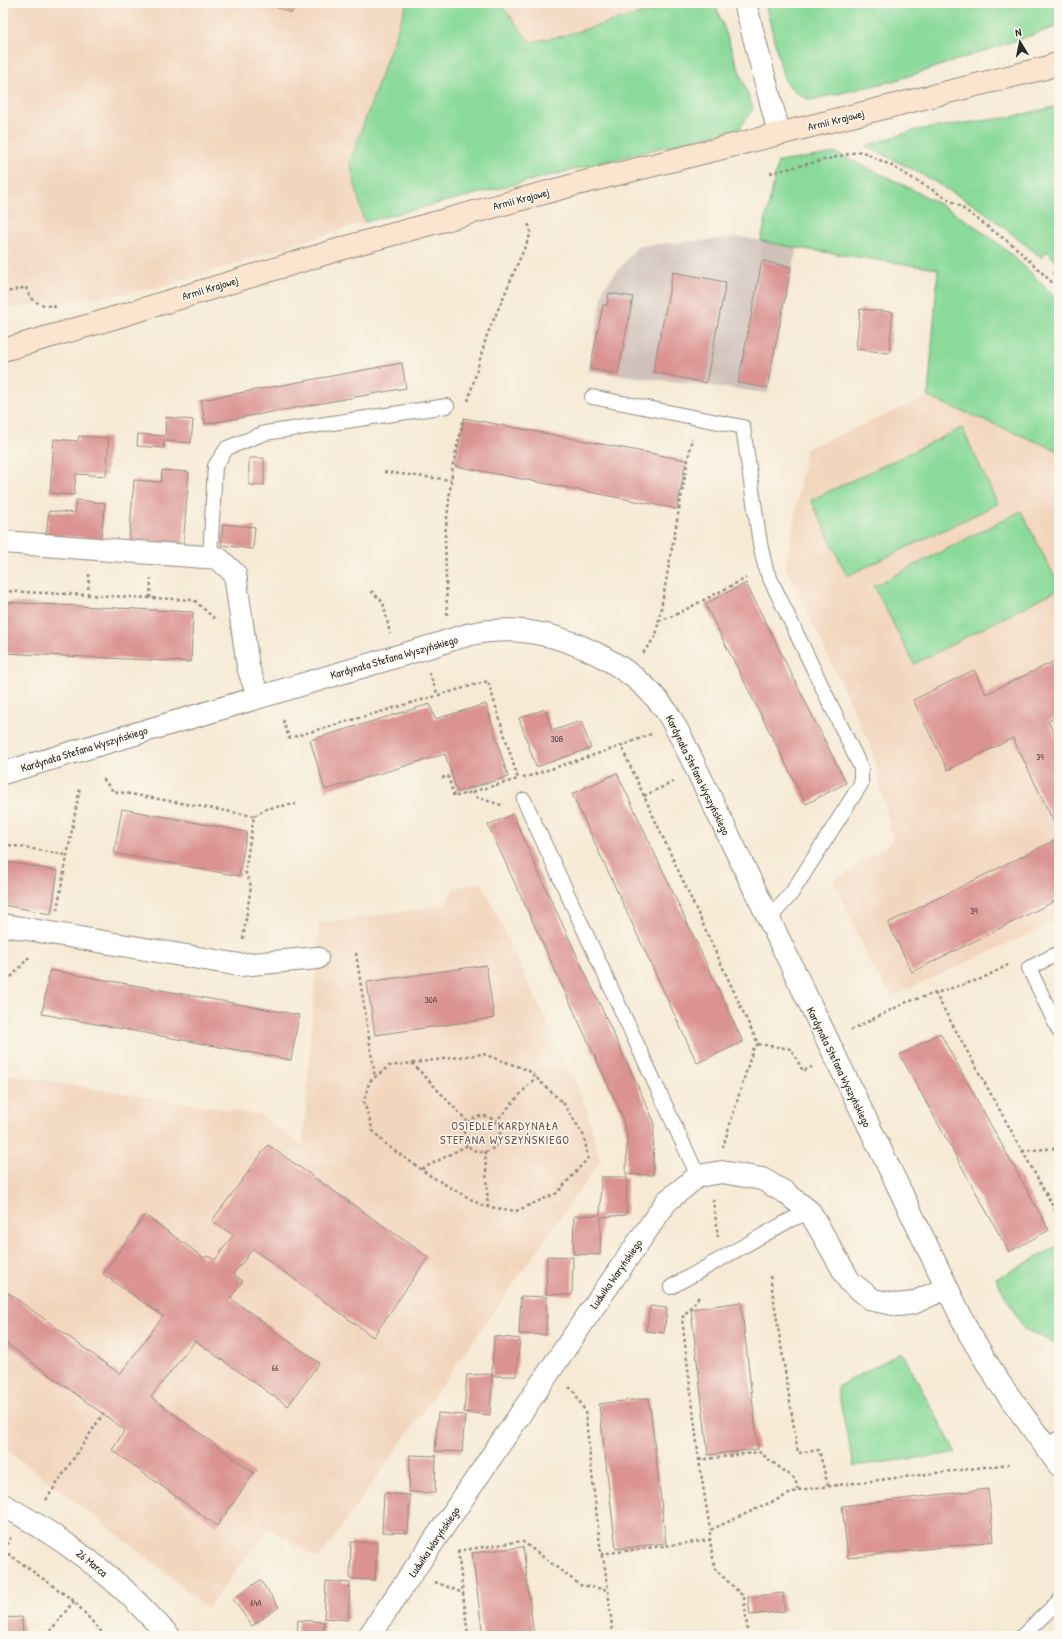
<svg xmlns="http://www.w3.org/2000/svg" width="1062" height="1639" viewBox="0 0 1062 1639" font-family="'Patrick Hand',sans-serif">
<rect width="100%" height="100%" fill="#fbf7ec"/>
<filter id="ink" filterUnits="userSpaceOnUse"><feTurbulence type="fractalNoise" baseFrequency=".025" numOctaves="2"/><feDisplacementMap in="SourceGraphic" scale="8" xChannelSelector="R" yChannelSelector="G"/><feConvolveMatrix kernelMatrix="1 2 1 2 8 2 1 2 1" color-interpolation-filters="sRGB"/></filter>
<filter id="wash" filterUnits="userSpaceOnUse"><feTurbulence type="fractalNoise" baseFrequency=".012" numOctaves="4" result="noise"/><feDisplacementMap in="SourceGraphic" scale="16" xChannelSelector="R" yChannelSelector="G"/><feGaussianBlur stdDeviation="0.9" result="paint"/><feColorMatrix in="noise" values="0 0 0 0 0 0 0 0 0 0 0 0 0 0 0 0 0 1.4 0 .05"/><feComposite in="paint" operator="in"/></filter>
<g filter="url(#wash)">
<rect width="100%" height="100%" fill="#f6ead5"/>
<!-- built -->
<path fill="#f2d5bd" d="M3,3H407L350,162L364,222L162,287L107,296L3,309Z
M502,3H683L613,21L563,36L530,42L503,7Z
M928,397L1059,451V920L893,996L872,967L834,882L893,841L871,747L786,567L806,449Z
M482,883L586,1107L600,1161L319,1559L269,1528L207,1609L146,1556L3,1447V1074L260,1115L303,1146L319,924L444,905L455,887Z"/>
<!-- industrial -->
<path fill="#cfc1ba" d="M741,237L797,248L768,393L588,371L604,287L638,246Z"/>
<!-- green -->
<path fill="#8ada9a" stroke="#5a8262" d="M407,3H502L503,7L530,42L563,36L613,21L683,3H715L753,109L740,128L364,222L350,162Z
M765,3H1059V26L897,80L811,100C798,96 792,90 784,79Z
M1059,106V276L1053,270L1058,264L1047,251L1042,258L982,210L918,172L866,146L915,130L1011,117Z
M836,153C891,179 949,204 996,242C1019,260 1039,281 1059,301V451L928,397L938,269L797,248L761,241L778,162Z
M962,428L998,504L847,576L811,500Z
M1021,511L1059,585V589L914,664L874,586Z
M1058,1246L1059,1249V1340L1052,1342L1024,1329L996,1279Z
M902,1352L956,1453L854,1466L837,1387Z"/>
<g id="blocks">
<!-- building -->
<path fill="#da9391" d="M264,3H296L292,13Z
M762,261L791,267L767,388L738,383Z
M673,272L726,282L706,383L653,372Z
M609,293L633,297L618,374L590,369L603,305H607Z
M860,309L893,312L889,353L856,349Z
M402,363L406,388L205,424L201,400Z
M166,417L193,420L191,443L164,441V448L137,446L138,434L165,436Z
M464,418L686,460L677,509L455,466Z
M79,436L109,438L106,476L76,474L74,495L50,493L54,439L78,441Z
M249,458H264V485H249Z
M162,470L189,472L183,546L129,541L134,480L161,482Z
M76,500L105,503L101,539L46,535L49,511L75,513Z
M223,524L255,527L253,549L221,545Z
M746,583L846,783L806,804L705,604Z
M3,602L193,612L191,662L3,653Z
M1059,659V716L1048,721L1059,743V833L1013,738L948,770L913,700L974,670L986,694Z
M430,704L435,719L486,704L508,777L457,792L445,754L325,790L310,740Z
M545,709L552,731L581,721L591,748L536,767L519,718Z
M617,773L743,1042L697,1063L572,794Z
M122,809L247,832L239,876L114,853Z
M513,814L539,874L654,1121L653,1175L626,1174L627,1136L621,1113L488,825Z
M1059,838V899L912,972L888,923Z
M3,861L58,871L51,914L3,905Z
M486,965L494,1018L375,1035L367,982Z
M50,970L299,1015L291,1060L42,1014Z
M940,1033L1049,1230L1009,1252L900,1055Z
M268,1145L428,1257L373,1337L253,1249L233,1274L243,1281L230,1298L319,1363L288,1406L195,1341L151,1397L254,1473L217,1526L112,1450L125,1430L3,1341V1289L120,1374L163,1316L103,1274L145,1215L204,1258L207,1256L215,1260L233,1235L212,1221Z
M601,1177H627L626,1215L601,1217L600,1255L573,1254L574,1216L600,1215Z
M547,1256L573,1257L572,1295L546,1294Z
M521,1296L547,1297L546,1335L519,1334Z
M741,1302L758,1449L708,1455L691,1309Z
M650,1306L667,1308L664,1333L646,1331Z
M494,1336L520,1339L516,1376H493L492,1374Z
M491,1374L492,1376L490,1415L464,1412L467,1375Z
M649,1398L666,1543L616,1549L599,1404Z
M438,1413L465,1415L462,1452L435,1451Z
M410,1455L436,1456L435,1493L409,1492Z
M988,1489L994,1541L848,1558L842,1506Z
M384,1493L410,1495L408,1533L382,1532Z
M351,1542L377,1543L375,1580L350,1579Z
M523,1547L534,1636H483L472,1553Z
M260,1580L279,1607L252,1626L233,1599Z
M326,1581L350,1583L348,1620L324,1618Z
M783,1593L785,1611L750,1615L748,1597Z
M22,1617L23,1636H3V1618Z
M298,1620L324,1622L323,1636H297Z"/>
</g>
</g>
<g filter="url(#ink)">
<use href="#blocks" fill-opacity="0" stroke="#908a80" stroke-width="1"/>
<g fill="none" stroke-linecap="round" stroke-linejoin="round">
<!-- service casing -->
<g stroke="#908a80" stroke-width="16">
<path id="service" d="M592,397L743,427L760,544L766,570L861,768V784L791,894L768,920
M210,558L215,466L227,448L265,433L447,406
M524,800L698,1176
M1059,953L1029,968L1059,1031
M671,1287L790,1220L810,1212
M1045,1446L1059,1438
M1022,1636L1059,1601"/>
</g>
<!-- minor casing -->
<g stroke="#908a80" stroke-width="24">
<path id="minor" d="M745,3L779,133
M3,542L218,558L235,574L248,667L252,679L259,697
M3,773L432,646C451,640 471,632 491,631C554,625 631,661 667,712C672,720 677,730 682,739L969,1333L998,1381L1059,1465
M3,925L240,965L317,958
M369,1636L590,1312L667,1201L698,1176L722,1172L762,1179L786,1193L810,1212L850,1282L873,1300L898,1305L913,1303L946,1288"/>
</g>
<!-- tertiary casing -->
<g stroke="#908a80" stroke-width="24">
<path id="tertiary" d="M3,1505C45,1528 86,1556 122,1588C138,1603 154,1620 169,1636"/>
</g>
<!-- secondary casing -->
<g stroke="#908a80" stroke-width="24">
<path id="secondary" d="M3,350L97,323L357,244L577,184L1045,68L1059,63"/>
</g>
<!-- path -->
<path stroke="#908a80" stroke-width="2.5" stroke-dasharray="3 3" stroke-linecap="butt" d="M770,173L861,151L890,165L958,205L1014,246L1059,289
M3,293L26,287C31,304 41,305 58,307
M468,401L487,335L531,233L528,222
M384,472L451,480
M3,588L4,567
M3,591L194,600L215,619
M371,591L383,602L390,634
M88,595L89,574
M150,598L151,578
M447,615L445,536L453,464L463,419
M659,621L675,615L746,578
M643,653L656,636L692,438
M429,673L438,695
M283,720L289,738L488,681L518,779L454,797L448,776L442,778
M651,734L621,746L758,1044L753,1049L723,1147
M523,778L621,746
M103,779L113,791L254,816
M472,792L476,797L504,806
M644,796L675,781
M3,844L67,855
M57,910L80,787
M243,939L251,886L245,871L254,816L268,808L296,804
M356,953L375,1078
M3,986L31,955
M935,993L1059,1217
M851,1030L907,1002L981,979L1008,965
M758,1044L791,1049L803,1071L812,1067
M483,1054L528,1070L564,1104L584,1136L588,1158L557,1193L516,1211L483,1206L432,1177L388,1146L373,1131L364,1102L369,1082L389,1066Z
M412,1063L469,1123
M464 1134a18 18 0 1 1 36 0a18 18 0 1 1-36 0Z
M495,1122L536,1077
M485,1151L488,1207
M1022,1151L1059,1148
M422,1169L468,1145
M713,1199L718,1237
M770,1276L798,1453L819,1450L828,1486
M699,1297L682,1318L699,1460L710,1530
M569,1387L574,1391L585,1411L601,1554L604,1562L608,1590
M699,1460L759,1452L795,1479L798,1490
M46,1500L103,1414
M3,1550L74,1601L105,1636
M3,1550L11,1537
M457,1551L522,1541L580,1585L608,1590L613,1636
M458,1551L463,1593
M601,1554L710,1540
M435,1582L463,1593L468,1636
M46,1636L74,1601
M748,1636L744,1597L715,1569L710,1540V1530L798,1490L1009,1464
M985,1636L986,1631"/>
<!-- service -->
<use href="#service" stroke="#fff" stroke-width="14"/>
<!-- minor -->
<use href="#minor" stroke="#fff" stroke-width="22"/>
<!-- tertiary -->
<use href="#tertiary" stroke="#fff" stroke-width="22"/>
<!-- secondary -->
<use href="#secondary" stroke="#fce5cf" stroke-width="22"/>
</g>
</g>
<g text-anchor="middle" stroke-width="3" stroke-linejoin="round" paint-order="stroke">
<!-- number labels -->
<g font-size="9" fill="#574544">
<text x="557" y="742">30B</text>
<text x="1040" y="760">39</text>
<text x="974" y="914">39</text>
<text x="431" y="1003">30A</text>
<text x="275" y="1371">66</text>
<text x="256" y="1606">64A</text>
</g>
<!-- street labels -->
<g font-size="11" fill="#2b2b2b" stroke="#fbf7ec">
<text transform="translate(836 120) rotate(-14)" y="4">Armii Krajowej</text>
<text transform="translate(521 199) rotate(-15)" y="4">Armii Krajowej</text>
<text transform="translate(210 288) rotate(-17)" y="4">Armii Krajowej</text>
<text transform="translate(394 657) rotate(-16)" y="4">Kardynała Stefana Wyszyńskiego</text>
<text transform="translate(84 749) rotate(-17)" y="4">Kardynała Stefana Wyszyńskiego</text>
<text transform="translate(698 775) rotate(64)" y="4">Kardynała Stefana Wyszyńskiego</text>
<text transform="translate(839 1067) rotate(64)" y="4">Kardynała Stefana Wyszyńskiego</text>
<text transform="translate(616 1274) rotate(-55)" y="4">Ludwika Waryńskiego</text>
<text transform="translate(434 1542) rotate(-56)" y="4">Ludwika Waryńskiego</text>
<text transform="translate(92 1563) rotate(39)" y="4">26 Marca</text>
</g>
<!-- neighbourhood labels -->
<g font-size="12" letter-spacing="1" fill="#684f4f" stroke="#fbf7ec">
<text x="505" y="1130">OSIEDLE KARDYNAŁA<tspan x="505" dy="14">STEFANA WYSZYŃSKIEGO</tspan></text>
</g>
</g>
<!-- margin -->
<rect width="1062" height="1639" fill="none" stroke="#fbf7ec" stroke-width="16"/>
<!-- north arrow -->
<g transform="translate(1020 42) rotate(350)" stroke="#fbf7ec" stroke-width="3" paint-order="stroke">
<path d="M0-3L7 15L0 10L-7 15Z" fill="#2b2b2b"/>
<text y="-6" font-size="11" font-weight="bold" text-anchor="middle" fill="#2b2b2b">N</text>
</g>
</svg>
